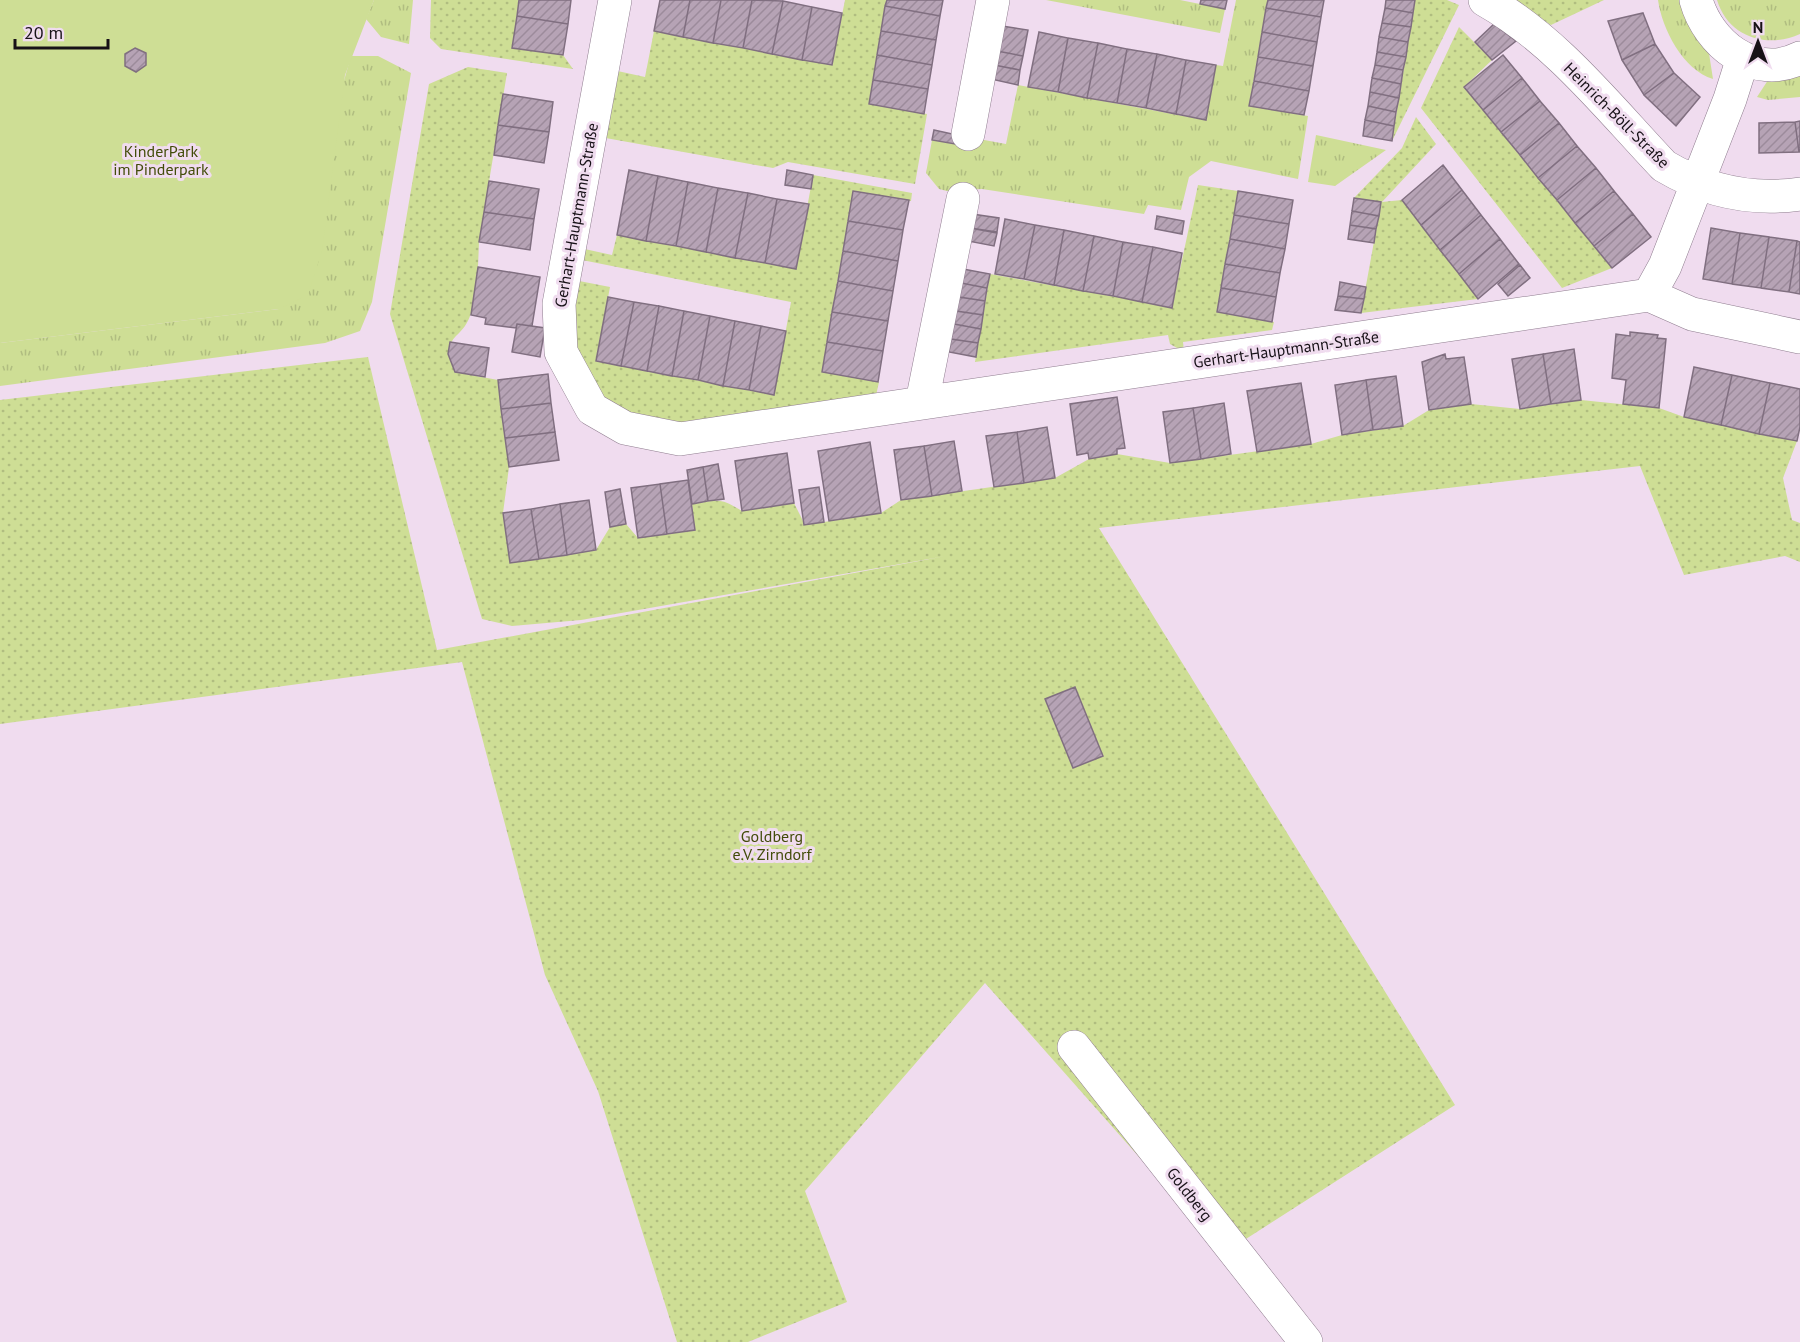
<svg xmlns="http://www.w3.org/2000/svg" width="1800" height="1342" viewBox="0 0 1800 1342" font-family="'PT Sans',sans-serif">
<defs>
<pattern id="grass-tufts" width="24" height="20" patternUnits="userSpaceOnUse" patternTransform="scale(1.5)"><rect width="24" height="20" fill="#cede95"/><path d="M3 7l-1-3M5 7V3M7 7l1-3M15 17l-1-3M17 17v-4M19 17l1-3" fill="none" stroke="#b0bd80"/></pattern>
<pattern id="garden-dots" width="8" height="8" patternUnits="userSpaceOnUse" patternTransform="scale(1.5)"><rect width="8" height="8" fill="#cede95"/><path d="M2 2h.1M6 6h.1" fill="none" stroke="#b0bd80" stroke-width="1.8" stroke-linecap="round"/></pattern>
<pattern id="building-hatch" width="6" height="6" patternUnits="userSpaceOnUse" patternTransform="scale(1.5)"><rect width="6" height="6" fill="#b6a3b5"/><path d="M-1 1l2-2M0 6l6-6M5 7l2-2" fill="none" stroke="#9c8b9b"/></pattern>
</defs>
<rect width="100%" height="100%" fill="#f0dcef"/>
<!-- grass -->
<path fill="url(#grass-tufts)" d="M374,0H413L409,44L381,37L366,19Z
M1046,0H1180L1225,9L1220,33Z
M1236,0H1268L1249,106L1308,116L1298,179L1211,161L1189,177L1181,210L1148,205L1144,214L982,189L947,191L939,189L926,173L932,140L955,144L957,135L1006,144L1018,85L1205,120L1216,65L1223,66Z
M1658,0H1685L1708,47L1713,79C1683,70 1662,29 1658,0Z
M1717,0H1800V34C1767,49 1728,37 1717,0Z
M351,56H378L411,73L372,302L360,331L325,343L0,386V343L279,309Z
M1800,71V97L1768,100L1757,97L1772,74Z
M1316,135L1386,150L1335,186L1308,182Z"/>
<!-- park -->
<path fill="#cede95" d="M0,0H374L345,75L322,251L308,295L279,309L0,343Z"/>
<!-- garden -->
<path fill="url(#garden-dots)" d="M431,0H519L513,48L563,55L573,69L441,49L430,38Z
M845,0H887L869,104L927,114L915,184L788,162L773,168L600,137L613,70L645,77L654,31L832,65Z
M1415,0H1447L1459,5L1392,141Z
M1509,0H1604L1551,25Z
M1459,27L1492,60L1464,87L1612,268L1562,288L1421,108Z
M468,67L507,73L479,242C478,265 478,291 471,313C462,343 440,331 455,372L498,380L509,467L503,513L510,563L596,550L610,527L626,524L638,538L695,530L692,504C718,500 720,497 742,511L794,503L805,525L881,513L901,500L1055,478L1089,459L1117,454L1170,463L1311,444L1342,435L1403,426L1429,410L1471,404L1520,409L1581,400L1659,408L1684,417L1797,441L1783,478L1792,520L1800,523V562L1785,556L1684,575L1640,466L1099,528L1455,1105L1224,1253L985,983L805,1191L847,1302L748,1342H677L598,1091L545,975L462,662L0,724V400L368,357L437,650L946,556L581,620L512,626L482,619L390,314L429,84Z
M1416,117L1436,144L1382,202L1402,200L1478,299L1361,313L1381,203L1354,198L1402,148Z
M813,175L912,193L911,201L853,191L822,372L879,382L875,400L680,429L629,419L594,394L570,348L574,280L610,287L596,361L774,395L791,302L577,259L580,248L612,255L617,235L796,269Z
M1198,185L1238,191L1217,312L1274,322L1272,330L1183,342L1184,352L1170,344L1168,335L975,362L990,274L1172,307Z"/>
<!-- building -->
<path fill="url(#building-hatch)" stroke="#806f80" stroke-width="1.5" d="M519,0H571L568,24L517,16Z
M660,0H690L683,37L654,31Z
M690,0H721L713,43L683,37Z
M721,0H752L743,48L713,43Z
M752,0L783,1L772,54L743,48Z
M887,0H943L940,16L885,6Z
M1201,0H1227L1225,9L1200,4Z
M1268,0H1324L1321,17L1266,8Z
M1386,0H1415L1413,13L1385,8Z
M783,1L812,7L802,60L772,54Z
M885,6L940,16L936,40L881,31Z
M812,7L842,13L832,65L802,60Z
M1266,8L1321,17L1317,42L1262,32Z
M1385,8L1413,13L1411,27L1382,23Z
M1643,13L1655,44L1622,60L1608,21Z
M517,16L568,24L563,55L512,48Z
M1382,23L1411,27L1408,42L1379,37Z
M1494,24L1516,41L1492,60L1475,42Z
M1002,26L1028,30L1023,56L997,51Z
M881,31L936,40L932,65L877,55Z
M1039,32L1068,38L1058,92L1028,87Z
M1262,32L1317,42L1313,66L1258,57Z
M1379,37L1408,42L1406,57L1377,52Z
M1068,38L1098,43L1087,98L1058,92Z
M1098,43L1127,49L1117,103L1087,98Z
M1655,44L1674,73L1644,95L1622,60Z
M135,48L146,53V65L136,72L125,66V54Z
M1127,49L1157,54L1146,108L1117,103Z
M997,51L1023,56L1020,70L994,65Z
M1377,52L1406,57L1403,70L1375,65Z
M1157,54L1186,60L1176,114L1146,108Z
M877,55L932,65L928,89L873,80Z
M1503,55L1522,78L1483,110L1464,87Z
M1258,57L1313,66L1309,91L1254,81Z
M1186,60L1216,65L1206,120L1176,114Z
M994,65L1020,70L1018,85L991,79Z
M1375,65L1403,70L1401,84L1372,78Z
M1674,73L1700,97L1676,126L1644,95Z
M1372,78L1401,84L1399,98L1370,92Z
M1522,78L1540,101L1501,132L1483,110Z
M873,80L928,89L924,114L869,104Z
M1254,81L1309,91L1304,115L1249,106Z
M1370,92L1399,98L1396,112L1368,106Z
M503,94L553,102L549,132L498,125Z
M1540,101L1559,123L1520,155L1501,132Z
M1368,106L1396,112L1394,126L1365,120Z
M1365,120L1394,126L1392,141L1363,136Z
M1800,121V152H1799L1795,122Z
M1795,122L1799,152L1759,153V123Z
M1559,123L1577,146L1538,178L1520,155Z
M498,125L549,132L544,163L494,155Z
M934,130L957,135L955,144L932,140Z
M1577,146L1596,168L1557,200L1538,178Z
M1443,165L1462,190L1421,225L1402,200Z
M1596,168L1614,191L1575,223L1557,200Z
M629,170L658,176L646,241L617,235Z
M787,170L813,175L811,189L785,185Z
M658,176L688,182L676,246L646,241Z
M489,181L539,189L534,219L484,212Z
M688,182L718,188L706,252L676,246Z
M718,188L748,193L735,258L706,252Z
M1462,190L1481,215L1440,250L1421,225Z
M853,191L909,200L903,230L848,221Z
M1238,191L1293,200L1289,224L1234,215Z
M1614,191L1633,214L1594,246L1575,223Z
M748,193L777,199L765,263L735,258Z
M1354,198L1381,202L1379,216L1352,211Z
M777,199L809,204L796,269L765,263Z
M1352,211L1379,216L1376,229L1350,225Z
M484,212L534,219L530,250L479,242Z
M972,214L999,218L997,232L970,228Z
M1633,214L1651,237L1612,268L1594,246Z
M1234,215L1289,224L1285,249L1230,239Z
M1481,215L1500,239L1459,274L1440,250Z
M1157,216L1184,221L1182,234L1155,229Z
M1005,219L1035,225L1024,279L995,274Z
M848,221L903,230L898,261L843,251Z
M1035,225L1064,230L1054,285L1024,279Z
M1350,225L1376,229L1374,243L1348,239Z
M970,228L997,233L994,246L968,241Z
M1711,228L1740,233L1732,284L1703,279Z
M1064,230L1094,236L1083,291L1054,285Z
M1740,233L1769,237L1761,288L1732,284Z
M1094,236L1123,242L1113,296L1083,291Z
M1769,237L1797,241L1789,292L1761,288Z
M1230,239L1285,249L1280,273L1225,264Z
M1500,239L1519,264L1478,299L1459,274Z
M1797,241L1800,242V294L1789,292Z
M1123,242L1153,247L1142,302L1113,296Z
M1153,247L1182,253L1172,308L1142,302Z
M843,251L898,261L893,291L838,281Z
M1225,264L1280,273L1276,297L1221,288Z
M1520,265L1530,278L1508,296L1498,284Z
M478,267L540,277L532,326L517,324L516,328L485,324L486,318L471,315Z
M963,269L990,274L987,288L961,283Z
M838,281L893,291L888,321L832,312Z
M1340,282L1366,287L1364,299L1338,296Z
M961,283L987,288L985,301L959,297Z
M1221,288L1276,297L1272,322L1217,312Z
M1338,296L1364,299L1361,313L1335,310Z
M608,297L634,302L621,366L596,361Z
M959,297L985,301L983,315L956,311Z
M634,302L659,306L647,371L621,366Z
M659,306L684,311L672,376L647,371Z
M684,311L710,316L698,380L672,376Z
M956,311L983,315L981,329L954,324Z
M832,312L888,321L883,351L827,342Z
M710,316L735,321L723,386L698,380Z
M735,321L761,326L749,390L723,386Z
M517,324L545,328L540,357L512,352Z
M954,324L981,329L978,343L951,339Z
M761,326L786,331L774,395L749,390Z
M1630,332L1658,335L1657,338L1666,339L1659,408L1623,404L1626,380L1612,378L1616,334L1630,336Z
M951,339L978,343L976,357L949,352Z
M450,342L489,348L485,377L455,372L448,354Z
M827,342L883,351L878,382L822,372Z
M1574,349L1581,400L1551,404L1543,354Z
M1445,354L1446,359L1464,357L1471,404L1429,410L1422,362Z
M1543,354L1551,404L1520,409L1512,359Z
M1694,367L1732,375L1721,425L1684,417Z
M548,374L551,403L501,409L498,380Z
M1732,375L1770,383L1759,434L1721,425Z
M1396,376L1403,426L1373,430L1366,380Z
M1366,380L1373,430L1342,435L1335,385Z
M1301,383L1311,444L1257,452L1247,391Z
M1770,383L1800,389V427L1797,441L1759,434Z
M1117,397L1125,448L1117,449V454L1089,459L1088,453L1077,455L1070,404Z
M551,403L555,432L505,438L501,409Z
M1224,403L1231,454L1201,459L1193,408Z
M1193,408L1201,459L1170,463L1163,412Z
M1047,427L1055,478L1024,483L1017,432Z
M555,432L559,460L509,467L505,438Z
M1017,432L1024,483L994,487L986,436Z
M954,441L962,491L932,496L924,446Z
M870,442L881,513L829,521L818,451Z
M924,446L932,496L901,500L894,450Z
M787,453L794,503L742,511L735,461Z
M718,464L724,499L708,501L703,467Z
M703,467L708,501L692,504L687,470Z
M688,480L695,530L667,534L660,484Z
M660,484L667,534L638,538L631,488Z
M819,487L824,522L804,525L799,490Z
M620,489L626,524L610,527L605,492Z
M589,500L596,550L567,555L560,504Z
M560,504L567,555L539,559L531,509Z
M531,509L539,559L510,563L503,513Z
M1075,687L1103,756L1073,768L1045,699Z"/>
<g fill="none" stroke-linecap="round" stroke-linejoin="round">
<!-- minor casing -->
<g stroke="#8f7d8f" stroke-width="34">
<path id="minor" d="M615,0L559,304L561,352L592,409L625,428L680,439L1649,295L1665,266L1730,99L1743,58
M1485,0C1556,40 1608,107 1664,166C1706,191 1751,201 1800,194
M1696,0C1708,43 1754,81 1800,58
M968,134L993,0
M1649,295L1692,314L1800,337
M922,402L963,199
M1074,1047L1306,1342"/>
</g>
<!-- minor -->
<use href="#minor" stroke="#fff" stroke-width="33"/>
</g>
<g text-anchor="middle" stroke-width="6" stroke-linejoin="round" paint-order="stroke">
<!-- street labels -->
<g font-size="16" fill="#171117" stroke="#f0dcef">
<text transform="translate(1617 115) rotate(45)" y="6">Heinrich-Böll-Straße</text>
<text transform="translate(576 215) rotate(-80)" y="6">Gerhart-Hauptmann-Straße</text>
<text transform="translate(1286 349) rotate(-8)" y="6">Gerhart-Hauptmann-Straße</text>
<text transform="translate(1190 1194) rotate(52)" y="6">Goldberg</text>
</g>
<!-- park labels -->
<g font-size="16" fill="#424c09" stroke="#f0dcef">
<text x="161" y="157">KinderPark<tspan x="161" dy="18">im Pinderpark</tspan></text>
<text x="772" y="842">Goldberg<tspan x="772" dy="18">e.V. Zirndorf</tspan></text>
</g>
</g>
<!-- north arrow -->
<g transform="translate(1758 42)" stroke="#f0dcef" stroke-width="4.5" paint-order="stroke">
<path d="M0-4.5L10 22L0 15L-10 22Z" fill="#171117"/>
<text y="-9" font-size="16" font-weight="bold" text-anchor="middle" fill="#171117">N</text>
</g>
<!-- scale -->
<path d="M15 39v9h93v-9" fill="none" stroke="#171117" stroke-width="3"/>
<text x="24" y="39" font-size="18" fill="#171117" stroke="#f0dcef" stroke-width="4.5" paint-order="stroke">20 m</text>
</svg>
